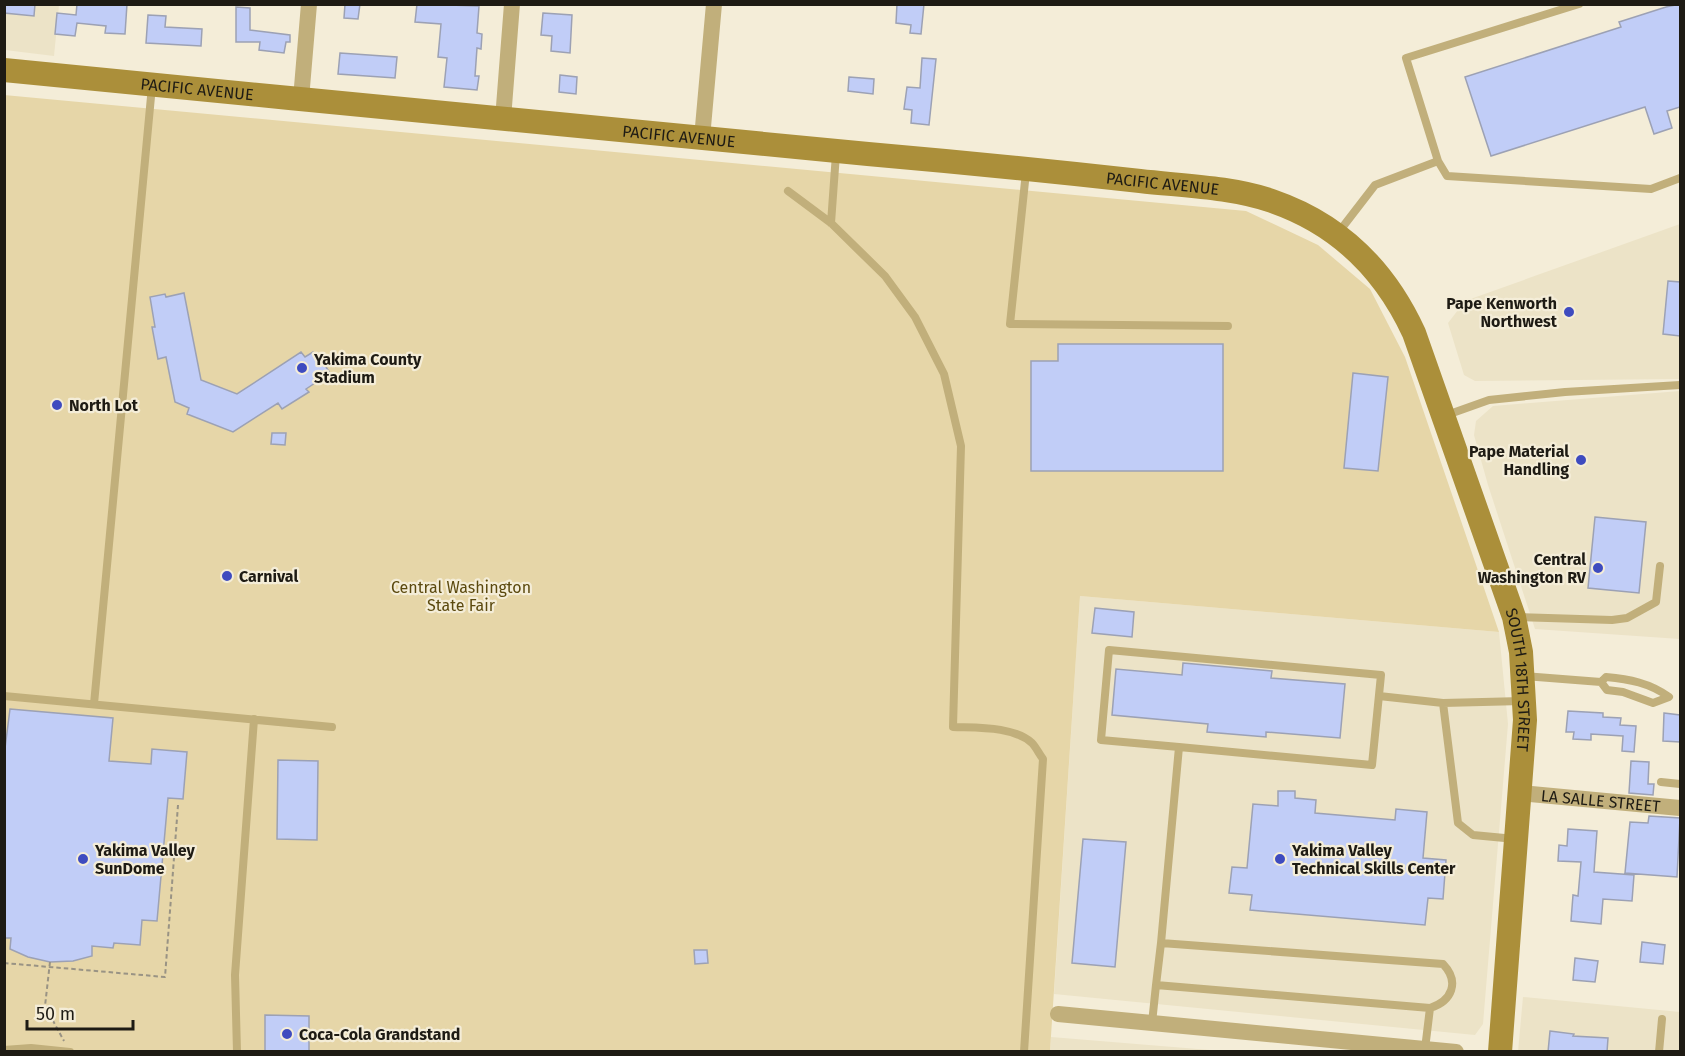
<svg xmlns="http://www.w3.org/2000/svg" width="1685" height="1056" viewBox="0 0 1685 1056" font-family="'Fira Sans',sans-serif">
<rect width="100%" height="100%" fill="#f4edd8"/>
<!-- built -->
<path fill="#ece3c7" d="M5,5H59L54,56L5,50Z
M1680,224V379L1475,381L1464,375L1448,323L1465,301Z
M1680,391V639L1535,629L1488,485L1474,435L1476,421L1493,406Z
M1080,596L1499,632L1508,724L1483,1024L1475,1035L1054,994Z
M1523,997L1680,1012V1051L1518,1052Z
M1051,1037L1222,1051L1050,1052Z"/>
<!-- green -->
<path fill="#e6d6a8" d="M4,95L1246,211L1318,245L1370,289L1405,357L1499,632L1080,596L1050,1051H5Z"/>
<!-- building -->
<path fill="#c1cdf7" stroke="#9ca1b4" stroke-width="1.5" d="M4,4H35L34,16L4,13Z
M77,4H127L125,34L105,33L106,26L77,23L75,36L55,34L57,13L76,15Z
M345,4H360L358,19L344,18Z
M417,4L479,6L477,33L482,34L481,49L477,48L475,76H479L477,90L444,87L447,58L438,57L441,24L415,22Z
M897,4H924L921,34L910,33L911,25L896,23Z
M1680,4V107L1667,111L1672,128L1654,134L1645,107L1491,156L1465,77L1621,27L1619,22L1666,7Z
M236,7L250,8V30L290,35V42H286L284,53L259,50L260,42H236Z
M543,13L572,15L570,53L551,51L552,36L541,35Z
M148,15L166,16L165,27L202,29L201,46L146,43Z
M340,53L397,57L395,78L338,74Z
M922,58L936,59L929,125L911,123L912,110L904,109L907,87L920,88Z
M560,75L577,77L576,94L559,92Z
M849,77L874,79L873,94L848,91Z
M1668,281L1680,282V336L1663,334Z
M184,293L201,380L237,394L301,352L305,357L313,352L320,363L322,361L330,373L306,389L309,392L282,409L278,403L233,432L187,414L189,408L175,402L166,357L158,359L152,327H155L150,297L165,294L166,297Z
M1058,344H1223V471H1031V361H1058Z
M1353,373L1388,377L1378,471L1344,468Z
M272,433H286L285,445L271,444Z
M1595,517L1646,522L1639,593L1588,588Z
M1095,608L1134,612L1132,637L1092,633Z
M1183,663L1272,671L1271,678L1345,684L1340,738L1266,732V737L1207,732L1208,724L1112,715L1116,669L1182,675Z
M10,709L113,718L109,761L151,764L152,749L187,752L183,799L168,798L157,921L142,920L140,945L114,943L113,948L92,946V956L73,961L50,962L28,957L10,949L11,938H4V756Z
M1568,711L1603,713V717L1621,718L1620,725L1636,726L1634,752L1622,751L1623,736L1591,734V740L1573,739L1574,732H1566Z
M1664,713L1680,715V742L1663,741Z
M278,760L318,761L317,840L277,839Z
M1631,761L1649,762L1648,784H1654L1653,795L1629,793Z
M1278,791H1295V798L1316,800L1315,813L1395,820L1396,809L1427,812L1423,858L1446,860L1443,899L1428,898L1425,925L1250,910L1252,895L1229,893L1232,867L1247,868L1253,804L1278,806Z
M1649,816L1680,818L1677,877L1625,873L1630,822L1648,823Z
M1568,829L1597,831L1594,872L1634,875L1632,901L1603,899L1601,924L1571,921L1573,895L1578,896L1581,862L1558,861L1559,845L1567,846Z
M1083,839L1126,842L1115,967L1072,963Z
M1642,942L1665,945L1663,964L1640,962Z
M694,950H707L708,963L695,964Z
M1575,958L1598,961L1595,982L1573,980Z
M265,1015L309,1016V1052H265Z
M1550,1031L1574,1034L1573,1036L1608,1038L1607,1052H1548Z"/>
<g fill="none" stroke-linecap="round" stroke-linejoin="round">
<!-- path -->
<path stroke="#999384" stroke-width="2" stroke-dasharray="4.5 3" stroke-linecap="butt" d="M50,962L45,1006L64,1041
M4,963L165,977L178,805"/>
<!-- lane -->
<path stroke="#c1af7b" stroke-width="8" d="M1579,4L1406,58L1438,161L1447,176L1651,189L1680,178
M1026,172L1010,324L1228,326
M788,191L831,223L885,276L915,317L944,374L961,446L953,727C977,728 1013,726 1032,743C1036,747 1039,754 1043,759L1024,1052
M831,223L836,154
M1338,233L1375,185L1438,161
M1444,416L1489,400L1565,392L1680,385
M1517,617L1612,620L1627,618L1656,602L1660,566
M1523,676L1601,682
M1606,677C1629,679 1650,683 1669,697L1653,703L1623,692L1607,690L1601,682Z
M4,696L332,727
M1379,696L1443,703L1522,701
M1443,703L1458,823L1473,835L1515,839
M94,704L152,86
M1661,782L1680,784
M1161,943L1179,747L1372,765L1381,675L1109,650L1101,740L1179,747
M1152,1023L1156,985
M1425,1049L1430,1008C1452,1001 1460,982 1443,964L1161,943L1156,985L1430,1008
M4,1050L31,1048L70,1052
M237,1052L235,975L254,719
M1659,1052L1662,1019"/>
<!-- street -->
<g stroke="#c1af7b" stroke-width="16">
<path d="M301,99L309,4"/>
<path d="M503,119L512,4"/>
<path d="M702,138L714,4"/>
<path id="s1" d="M1520,793L1680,808"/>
<path d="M1058,1014L1456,1052"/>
</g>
<!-- secondary -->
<path stroke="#ab8f3a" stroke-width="24" id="s2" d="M4,70C292,98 580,127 868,154C959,162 1050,171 1140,181C1184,186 1231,187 1272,201C1339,224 1385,270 1414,333L1514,617L1521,652L1525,720L1500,1052"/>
</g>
<!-- markers -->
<g fill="#3e4bbf" stroke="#f4edd8" stroke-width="2">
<circle cx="1569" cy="312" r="6"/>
<circle cx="302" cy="368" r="6"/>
<circle cx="57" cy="405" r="6"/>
<circle cx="1581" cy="460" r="6"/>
<circle cx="1598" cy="568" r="6"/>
<circle cx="227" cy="576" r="6"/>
<circle cx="83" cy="859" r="6"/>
<circle cx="1280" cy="859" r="6"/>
<circle cx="287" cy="1034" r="6"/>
</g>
<g text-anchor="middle" stroke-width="4.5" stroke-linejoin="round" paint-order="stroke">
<!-- street labels -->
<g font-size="16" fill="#1e1b14" stroke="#f4edd8">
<text dy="6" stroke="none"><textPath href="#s2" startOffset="194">PACIFIC AVENUE</textPath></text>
<text dy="6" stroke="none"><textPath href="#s2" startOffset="678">PACIFIC AVENUE</textPath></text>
<text dy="6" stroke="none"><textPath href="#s2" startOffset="1164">PACIFIC AVENUE</textPath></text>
<text dy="6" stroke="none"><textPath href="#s2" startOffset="1839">SOUTH 18TH STREET</textPath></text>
<text dy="6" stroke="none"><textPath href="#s1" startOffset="81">LA SALLE STREET</textPath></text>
</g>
<!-- poi labels -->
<g font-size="16" font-weight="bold" fill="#1e1b14" stroke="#f4edd8" text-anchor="start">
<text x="1557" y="309" text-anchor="end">Pape Kenworth<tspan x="1557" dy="18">Northwest</tspan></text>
<text x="314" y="365">Yakima County<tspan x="314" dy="18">Stadium</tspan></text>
<text x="69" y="411">North Lot</text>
<text x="1569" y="457" text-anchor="end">Pape Material<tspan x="1569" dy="18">Handling</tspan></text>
<text x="1586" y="565" text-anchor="end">Central<tspan x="1586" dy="18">Washington RV</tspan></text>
<text x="239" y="582">Carnival</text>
<text x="95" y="856">Yakima Valley<tspan x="95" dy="18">SunDome</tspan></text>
<text x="1292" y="856">Yakima Valley<tspan x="1292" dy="18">Technical Skills Center</tspan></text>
<text x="299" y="1040">Coca-Cola Grandstand</text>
</g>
<!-- park labels -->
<g font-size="16" fill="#5b490e" stroke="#f4edd8">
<text x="461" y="593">Central Washington<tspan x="461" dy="18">State Fair</tspan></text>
</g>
</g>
<!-- border -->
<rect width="1685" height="1056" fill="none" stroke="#1e1b14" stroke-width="12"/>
<!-- scale -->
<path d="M27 1020v9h106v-9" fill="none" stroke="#1e1b14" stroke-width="3"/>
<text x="36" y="1020" font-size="18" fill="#1e1b14" stroke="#f4edd8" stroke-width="4.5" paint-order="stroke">50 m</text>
</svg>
